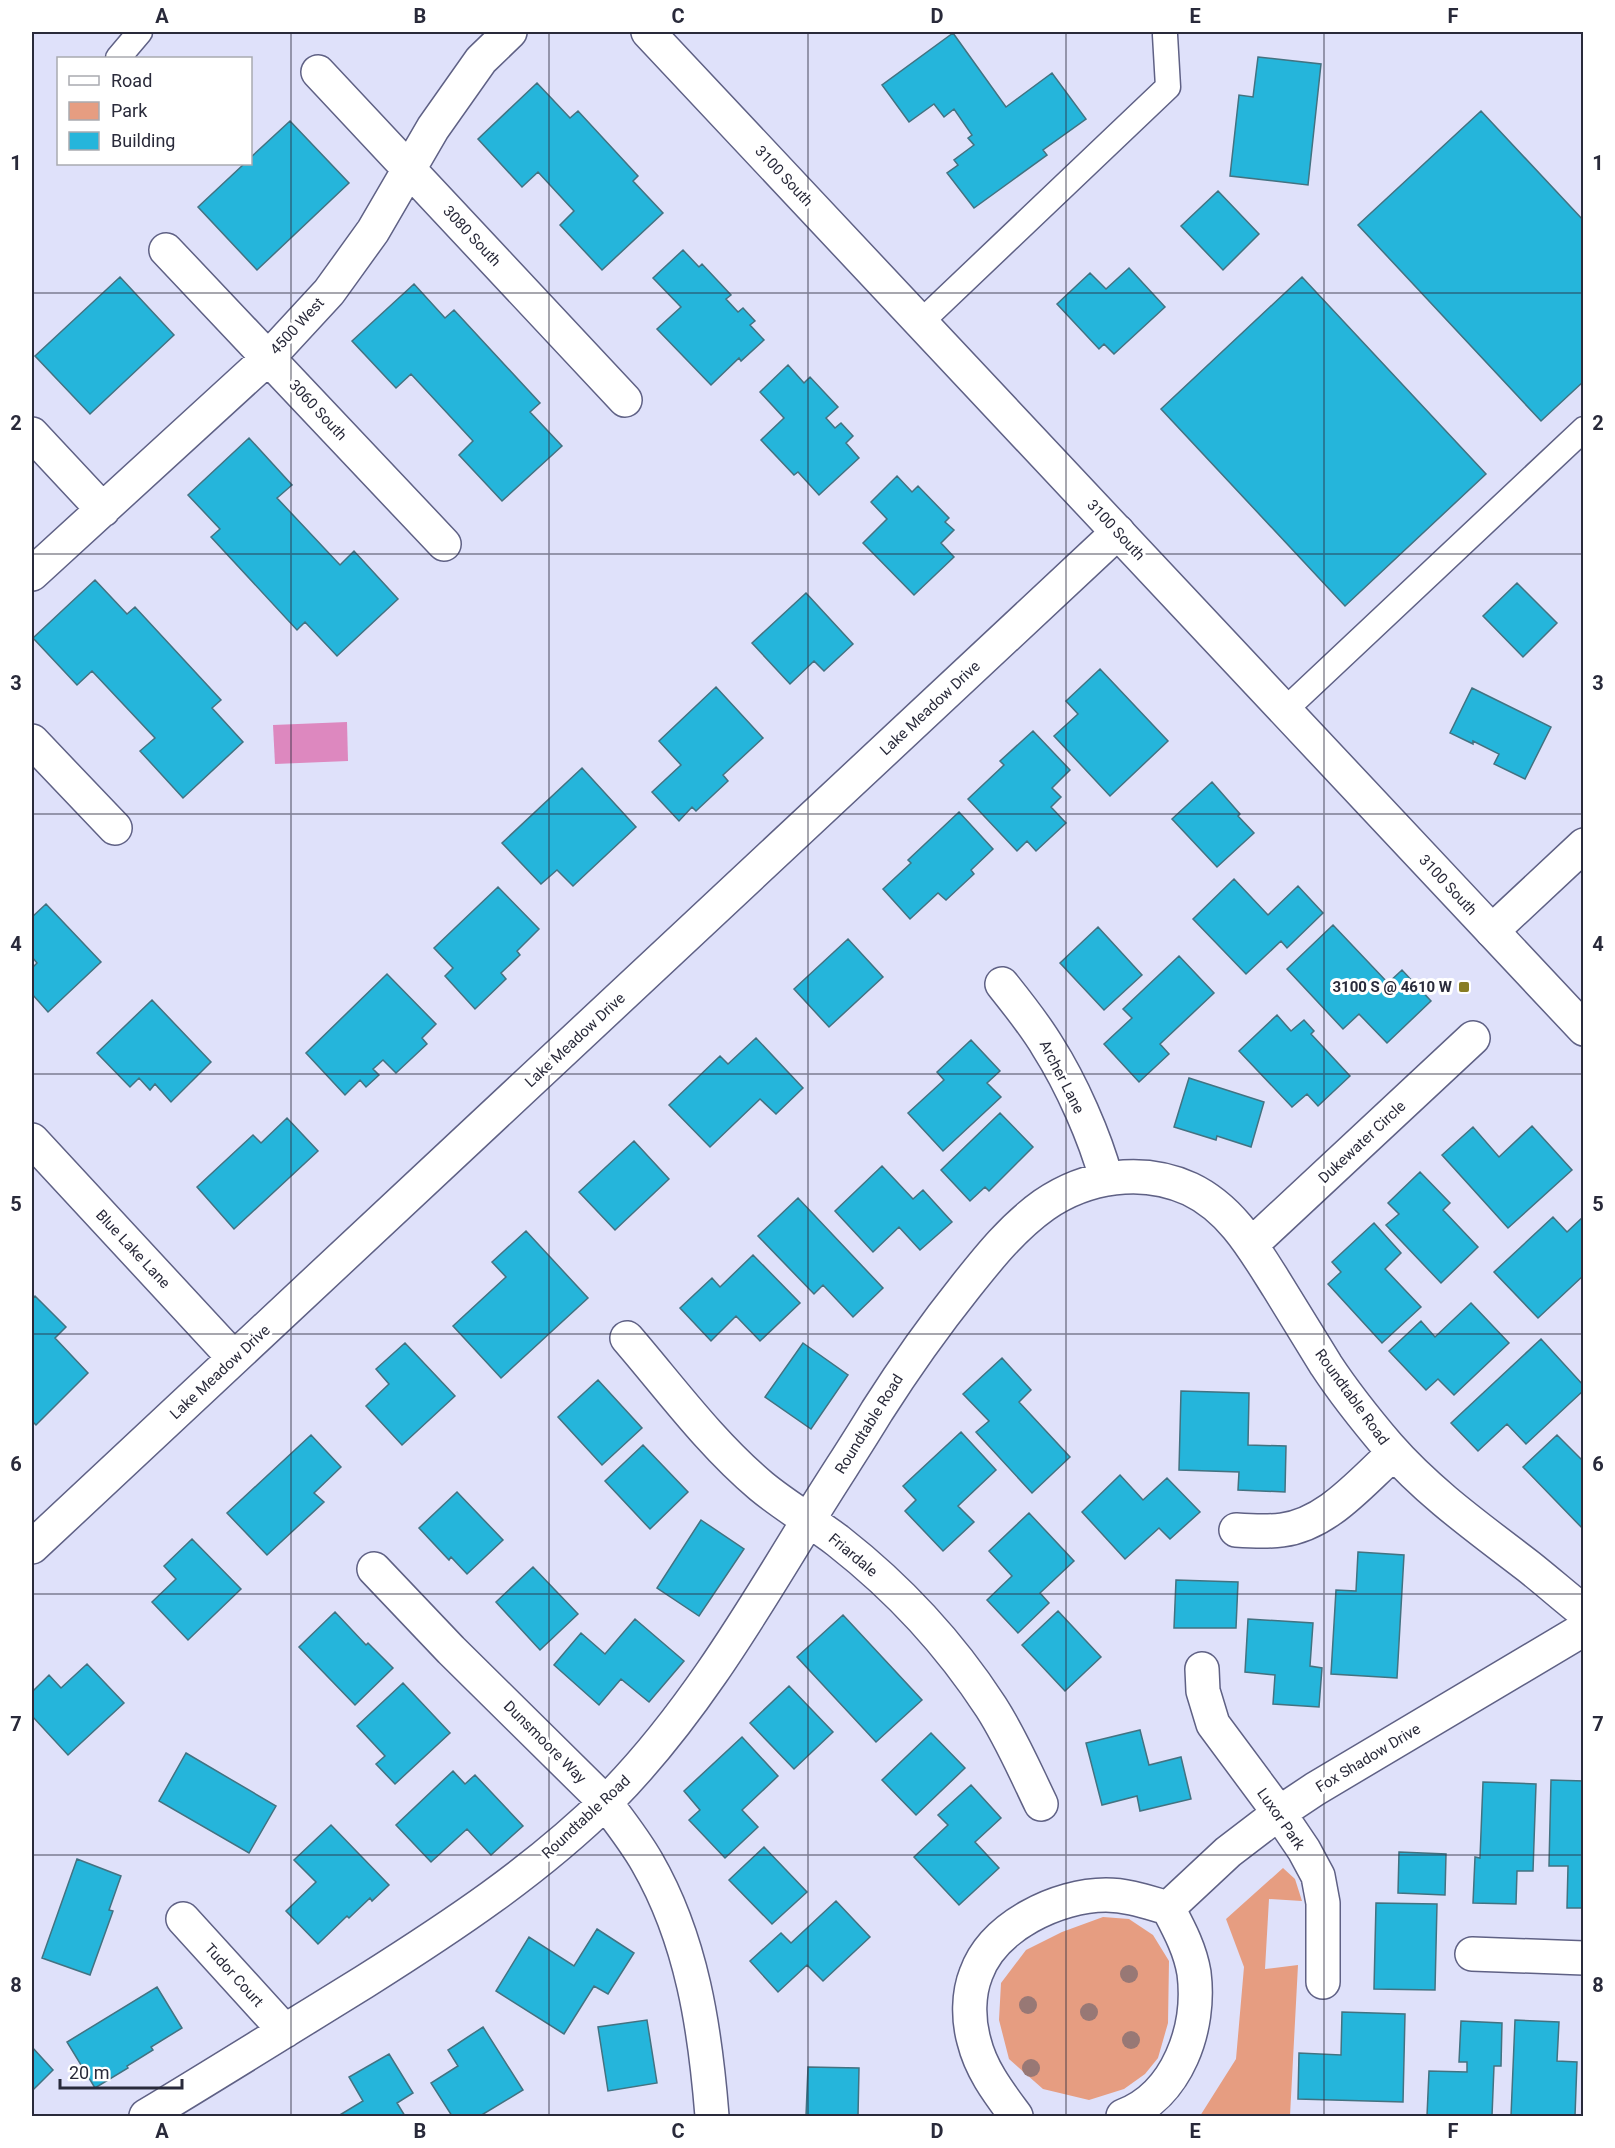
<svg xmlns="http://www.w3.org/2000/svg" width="1615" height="2148" viewBox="0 0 1615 2148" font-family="Roboto,sans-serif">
<rect width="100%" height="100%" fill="#dfe1fa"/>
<!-- green -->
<path fill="#e69d81" d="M1283,1868L1295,1879L1302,1901L1269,1899L1265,1969L1298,1965L1290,2116H1200L1236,2059L1244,1967L1226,1919Z
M1103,1917L1129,1919L1153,1935L1169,1961L1168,2023L1158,2058L1145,2074L1124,2089L1089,2100L1043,2089L1009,2059L999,2020L1001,1983L1026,1950L1062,1932Z"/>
<!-- water -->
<path fill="#dd88bf" d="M347,722L348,761L275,764L273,725Z"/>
<!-- building -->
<path fill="#25b5db" stroke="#437281" stroke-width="1.5" d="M953,33L1006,107L1052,73L1086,119L1043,150L1047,155L974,208L947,173L958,165L954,160L974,145L968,138L972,135L954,109L944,117L934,104L909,122L882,85Z
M1258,57L1321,64L1308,185L1230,176L1239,95L1253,97Z
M537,83L570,118L578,111L638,176L633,181L663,213L602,270L560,225L574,211L538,172L522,187L478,139Z
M1481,111L1584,221V381L1541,421L1358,225Z
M290,121L349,183L257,270L198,207L244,164H250V158Z
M1218,191L1259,234L1223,270L1181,226Z
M683,250L699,267L702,264L731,295L726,299L738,312L743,308L755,321L750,325L764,340L741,361L739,358L711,385L657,329L681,307L653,278Z
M1129,268L1165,307L1114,354L1104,344L1099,349L1057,304L1090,273L1106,289Z
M120,277L174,335L90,414L35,356Z
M1302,277L1486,474L1345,606L1161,409Z
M414,284L445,318L454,310L540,403L530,412L562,446L502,501L459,455L473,441L411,374L396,388L352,341Z
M788,365L804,383L810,377L838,407L826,418L835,428L841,423L853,436L846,443L859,458L819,495L798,472L794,475L761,440L784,418L760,392Z
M249,438L292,485L277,498L340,565L354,551L398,599L337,656L305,622L297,630L211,537L220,529L188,495Z
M897,476L912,492L918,486L949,518L945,522L954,530L941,543L954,557L914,595L863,543L887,519L871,502Z
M95,580L127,614L135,607L221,700L212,708L243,742L183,798L140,751L155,738L92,671L77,685L33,638Z
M1517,583L1557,623L1523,657L1483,616Z
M806,593L853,644L824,671L814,661L790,684L752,643Z
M1100,669L1168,741L1110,796L1054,736L1078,714L1066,701Z
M716,687L763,738L723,775L728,781L696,811L692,807L679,821L652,792L681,765L659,741Z
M1472,688L1551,727L1525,779L1494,764L1499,754L1473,741V744L1450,733Z
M1033,731L1070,770L1052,788L1061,797L1051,807L1066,823L1036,851L1027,841L1017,851L968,799L1004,765L1000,761Z
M582,768L636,827L573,886L557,870L541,884L502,843Z
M1212,782L1240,814L1238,816L1254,833L1217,867L1172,819Z
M959,812L993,849L971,870L974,874L946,900L938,893L910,919L883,889L911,863L908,860Z
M1234,879L1268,915L1298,886L1323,913L1287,948L1281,941L1246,974L1193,919Z
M498,887L539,929L517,951L520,955L501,973L506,979L475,1009L445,976L453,968L434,948Z
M46,904L101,962L48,1012L32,994V968L37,963L32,957V917Z
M1333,925L1388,983L1402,970L1431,1001L1387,1043L1359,1014L1343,1029L1287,969Z
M1098,927L1142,975L1104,1010L1060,963Z
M848,939L883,977L829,1027L794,989Z
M1179,956L1214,993L1160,1044L1169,1054L1139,1082L1104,1044L1132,1018L1123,1009Z
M387,974L436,1024L422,1038L427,1044L396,1073L383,1060L373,1069L379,1075L366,1087L360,1080L345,1095L306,1053Z
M152,1000L211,1062L171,1102L155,1084L150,1090L139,1078L130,1087L97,1053Z
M1277,1015L1291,1031L1304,1020L1314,1031L1311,1034L1350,1076L1318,1106L1307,1094L1292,1107L1239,1051Z
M756,1038L803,1088L776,1114L760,1099L710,1147L669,1105L720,1056L728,1064Z
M971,1040L1000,1071L987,1083L1001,1097L943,1151L908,1113L944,1080L937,1072Z
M1189,1078L1264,1102L1251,1147L1217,1136L1216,1140L1174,1127Z
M1000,1113L1033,1147L989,1191L985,1187L970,1201L941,1170Z
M287,1118L318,1151L234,1229L197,1187L253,1135L261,1143Z
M1532,1126L1572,1170L1508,1228L1442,1155L1473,1127L1499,1157Z
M634,1141L669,1179L615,1230L579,1192Z
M882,1166L913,1199L923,1190L952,1222L920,1250L899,1227L873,1252L835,1211Z
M1420,1172L1450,1203L1443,1210L1478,1247L1441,1283L1386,1225L1399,1214L1388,1203Z
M798,1198L883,1288L853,1317L823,1285L814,1294L758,1236Z
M1584,1216V1275L1538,1318L1494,1272L1553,1217L1567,1232Z
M1374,1223L1401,1253L1385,1269L1421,1307L1382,1343L1328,1284L1341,1272L1332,1262Z
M526,1231L588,1298L501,1378L453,1326L506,1277L492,1262Z
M753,1255L800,1303L760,1341L736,1316L711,1341L680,1308L712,1278L720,1287Z
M35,1296L66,1327L55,1338L88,1373L36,1425L32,1421V1299Z
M1471,1303L1509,1343L1454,1395L1438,1379L1426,1390L1389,1351L1421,1321L1435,1337Z
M1541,1339L1584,1386V1390L1526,1444L1507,1424L1478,1451L1451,1423Z
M405,1343L455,1396L402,1445L366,1406L389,1384L376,1369Z
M803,1343L848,1375L811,1429L765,1397Z
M1002,1358L1031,1390L1019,1402L1070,1457L1032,1493L976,1432L989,1421L963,1394Z
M598,1380L642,1428L602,1465L558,1417Z
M1181,1391L1249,1393L1248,1445L1286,1446L1285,1492L1238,1490L1239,1472L1179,1470Z
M961,1432L996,1470L958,1506L974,1522L943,1551L905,1511L916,1500L903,1486Z
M311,1435L341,1467L314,1493L324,1502L267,1555L227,1513Z
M1557,1435L1584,1462V1530L1523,1467Z
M643,1445L688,1492L650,1529L605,1481Z
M1120,1475L1143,1500L1167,1478L1200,1512L1170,1539L1159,1528L1125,1559L1082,1512Z
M457,1492L503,1540L467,1574L451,1557L449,1560L419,1528Z
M1029,1513L1074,1561L1040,1593L1049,1603L1018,1633L987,1600L1012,1576L989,1551Z
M701,1520L744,1549L699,1616L657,1588Z
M192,1539L241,1589L188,1640L152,1602L176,1579L164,1566Z
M1358,1552L1404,1555L1397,1678L1331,1674L1336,1590L1356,1591Z
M533,1567L578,1614L540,1650L496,1602Z
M1176,1580L1238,1582L1236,1628H1174Z
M1058,1611L1101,1657L1065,1691L1022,1645Z
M335,1612L366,1645L368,1643L393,1668L355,1705L299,1647Z
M843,1615L922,1700L876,1742L797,1657Z
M635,1619L684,1661L649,1702L621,1679L599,1705L554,1665L581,1633L605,1654Z
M1248,1619L1313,1623L1310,1666L1322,1668L1319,1707L1273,1704L1275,1675L1245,1672Z
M87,1664L124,1703L68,1755L32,1716V1692L49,1675L61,1688Z
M403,1683L450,1733L395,1784L376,1764L385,1756L357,1726Z
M789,1686L833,1732L794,1769L750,1723Z
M1140,1730L1149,1765L1181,1757L1191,1799L1140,1811L1137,1796L1102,1805L1086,1743Z
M931,1733L965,1768L916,1815L882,1780Z
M742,1737L778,1776L742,1810L758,1827L725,1858L689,1820L700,1810L684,1791Z
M186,1753L276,1806L249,1853L159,1801Z
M453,1771L465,1784L475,1775L523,1826L491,1855L467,1829L431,1862L396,1825Z
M1551,1780L1584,1781V1908H1567L1568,1866H1549Z
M1483,1782L1536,1784L1533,1871H1517L1516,1904L1473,1903L1475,1857L1480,1858Z
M971,1785L1001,1818L975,1842L999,1868L959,1905L914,1857L948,1825L938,1815Z
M331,1825L389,1885L372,1901L370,1898L349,1918L347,1916L318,1944L286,1911L316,1882L294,1860Z
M764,1847L807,1892L772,1924L729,1880Z
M1399,1852L1446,1854L1445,1895L1398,1893Z
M77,1859L121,1876L109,1910L113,1911L90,1975L42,1958Z
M836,1901L870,1937L823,1981L807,1965L778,1992L750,1961L781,1933L791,1943Z
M1376,1903L1437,1904L1435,1990L1374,1989Z
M597,1929L634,1953L608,1994L594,1986L564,2034L496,1991L529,1937L574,1966Z
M157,1987L182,2028L151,2047L153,2050L127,2066L128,2068L95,2088L67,2042Z
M1342,2012L1405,2014L1403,2102L1298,2099L1299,2053L1341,2055Z
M647,2020L657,2083L608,2091L598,2027Z
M1515,2020L1559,2022L1557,2061L1577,2062L1575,2116H1511Z
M1461,2021L1502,2023L1501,2066H1494L1492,2116H1427L1429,2071L1467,2072V2062H1459Z
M483,2027L523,2090L480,2116H452L431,2083L458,2066L448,2050Z
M32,2047L53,2070L32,2091Z
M389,2054L413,2093L397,2103L405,2116H338L363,2101L349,2077Z
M808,2067L859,2068L858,2116H806Z"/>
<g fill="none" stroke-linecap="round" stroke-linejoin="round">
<!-- lane casing -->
<g stroke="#5f6185" stroke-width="27">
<path id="lane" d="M118,58L140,32
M921,322L1168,87L1165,35
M1285,710L1584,429"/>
</g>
<!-- street casing -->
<g stroke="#5f6185" stroke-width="36">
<path id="street" d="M318,72L625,400
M166,250L444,544
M32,434L103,510
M32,574L268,358L329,292L373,231L433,128L481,60L510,32
M32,741L115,828
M1492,931L1584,845
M1002,984C1018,1004 1035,1025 1048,1047C1071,1083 1095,1137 1106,1178
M32,1140L234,1358
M1251,1245L1473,1038
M627,1338C670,1388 710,1443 761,1486C785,1506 813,1522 838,1541C898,1588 950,1644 991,1707C1011,1738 1025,1771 1041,1804
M1236,1530C1251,1531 1267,1532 1282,1530C1328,1524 1361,1482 1394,1453
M32,1547L1118,532
M374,1569L451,1650L605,1802C620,1822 635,1841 647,1862C692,1940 705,2028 712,2116
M1202,1669L1203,1691L1213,1724L1279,1813L1304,1850L1318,1876L1323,1903V1982
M1168,1908L1228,1852L1279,1813L1315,1789L1584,1629
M183,1919L285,2031
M1472,1954L1584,1958
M146,2116C219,2072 291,2027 364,1982C451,1927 536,1871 610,1798C689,1718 748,1619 806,1524C829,1486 854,1449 877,1411C905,1367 934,1326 966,1286C989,1257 1013,1227 1044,1205C1086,1176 1142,1167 1190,1189C1232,1209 1254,1249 1278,1287C1294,1313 1310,1339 1326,1365C1345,1394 1366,1420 1388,1446C1429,1493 1480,1529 1528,1566C1547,1581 1565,1597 1584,1612
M1016,2116C999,2093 981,2070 974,2041C968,2020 968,1994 976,1974C993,1926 1058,1895 1106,1895C1128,1895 1147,1902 1168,1908C1179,1929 1190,1949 1194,1973C1201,2028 1178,2095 1123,2116"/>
</g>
<!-- secondary casing -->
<g stroke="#5f6185" stroke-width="36">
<path id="secondary" d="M648,32L1584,1029"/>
</g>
<!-- lane -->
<use href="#lane" stroke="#fff" stroke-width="24"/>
<!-- street -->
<use href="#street" stroke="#fff" stroke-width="33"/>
<!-- secondary -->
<use href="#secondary" stroke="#fff" stroke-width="33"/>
</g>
<!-- trees -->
<g fill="#987875">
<circle cx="1129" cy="1974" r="9"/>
<circle cx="1028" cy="2005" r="9"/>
<circle cx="1089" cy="2012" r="9"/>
<circle cx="1131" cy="2040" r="9"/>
<circle cx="1031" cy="2068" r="9"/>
</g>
<!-- grid -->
<path fill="none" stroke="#292a3a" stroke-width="1.5" stroke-opacity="0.55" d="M291,32V2116M549,32V2116M808,32V2116M1066,32V2116M1324,32V2116M32,293H1584M32,554H1584M32,814H1584M32,1074H1584M32,1334H1584M32,1594H1584M32,1855H1584"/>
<!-- markers -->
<rect fill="#887c22" stroke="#fff" stroke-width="2" x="1458" y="981" width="12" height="12" rx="3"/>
<g text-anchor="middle" stroke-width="6" stroke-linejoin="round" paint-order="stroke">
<!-- street labels -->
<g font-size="15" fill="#292a3a" stroke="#fff">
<text transform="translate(784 176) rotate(47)" y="5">3100 South</text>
<text transform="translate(472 236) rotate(47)" y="5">3080 South</text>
<text transform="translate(297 326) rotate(-47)" y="5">4500 West</text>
<text transform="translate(318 410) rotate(47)" y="5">3060 South</text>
<text transform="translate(1116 530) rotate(47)" y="5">3100 South</text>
<text transform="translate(930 708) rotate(-43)" y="5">Lake Meadow Drive</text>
<text transform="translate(1448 885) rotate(47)" y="5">3100 South</text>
<text transform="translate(575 1040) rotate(-43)" y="5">Lake Meadow Drive</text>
<text transform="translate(1062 1077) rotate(63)" y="5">Archer Lane</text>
<text transform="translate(1362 1142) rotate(-43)" y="5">Dukewater Circle</text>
<text transform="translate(133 1249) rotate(47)" y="5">Blue Lake Lane</text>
<text transform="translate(220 1372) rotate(-43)" y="5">Lake Meadow Drive</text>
<text transform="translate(1352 1397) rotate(54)" y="5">Roundtable Road</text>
<text transform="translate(869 1424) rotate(-58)" y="5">Roundtable Road</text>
<text transform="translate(853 1555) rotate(40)" y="5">Friardale</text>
<text transform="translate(545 1742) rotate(45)" y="5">Dunsmoore Way</text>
<text transform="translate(1368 1758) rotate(-31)" y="5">Fox Shadow Drive</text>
<text transform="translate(586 1817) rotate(-43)" y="5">Roundtable Road</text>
<text transform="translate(1281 1819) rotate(55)" y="5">Luxor Park</text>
<text transform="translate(234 1975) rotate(48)" y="5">Tudor Court</text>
</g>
<!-- poi labels -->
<g font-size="15" font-weight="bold" fill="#292a3a" stroke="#fff" text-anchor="end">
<text x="1452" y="992">3100 S @ 4610 W</text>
</g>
</g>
<!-- border -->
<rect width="1615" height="2148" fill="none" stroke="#ffffff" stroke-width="66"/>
<!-- legend -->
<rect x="57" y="57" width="195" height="108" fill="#ffffff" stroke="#a9aab0" stroke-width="1.5"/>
<rect x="69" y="76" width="30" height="9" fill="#ffffff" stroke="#a9aab0" stroke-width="1.5"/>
<text x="111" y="87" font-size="18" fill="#292a3a">Road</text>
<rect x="69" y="102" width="30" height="18" fill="#e69d81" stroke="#a9aab0" stroke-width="1.5"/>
<text x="111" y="117" font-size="18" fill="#292a3a">Park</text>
<rect x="69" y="132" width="30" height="18" fill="#25b5db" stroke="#a9aab0" stroke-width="1.5"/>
<text x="111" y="147" font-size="18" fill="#292a3a">Building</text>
<!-- scale -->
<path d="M60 2079v9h122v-9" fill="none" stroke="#292a3a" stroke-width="3"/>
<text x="69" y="2079" font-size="18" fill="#292a3a" stroke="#ffffff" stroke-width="4.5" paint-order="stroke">20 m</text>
<rect x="33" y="33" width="1549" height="2082" fill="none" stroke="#292a3a" stroke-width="2"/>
<g font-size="20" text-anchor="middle" font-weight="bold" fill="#292a3a">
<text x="162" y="23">A</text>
<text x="420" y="23">B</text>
<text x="678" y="23">C</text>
<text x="937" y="23">D</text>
<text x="1195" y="23">E</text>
<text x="1453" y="23">F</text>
<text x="16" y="170">1</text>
<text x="1598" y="170">1</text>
<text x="16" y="430">2</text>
<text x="1598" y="430">2</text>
<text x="16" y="690">3</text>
<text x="1598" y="690">3</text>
<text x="16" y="951">4</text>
<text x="1598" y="951">4</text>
<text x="16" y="1211">5</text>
<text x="1598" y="1211">5</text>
<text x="16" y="1471">6</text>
<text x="1598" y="1471">6</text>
<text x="16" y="1731">7</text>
<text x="1598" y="1731">7</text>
<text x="16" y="1992">8</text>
<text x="1598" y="1992">8</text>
<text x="162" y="2138">A</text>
<text x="420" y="2138">B</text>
<text x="678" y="2138">C</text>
<text x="937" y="2138">D</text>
<text x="1195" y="2138">E</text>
<text x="1453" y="2138">F</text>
</g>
</svg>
